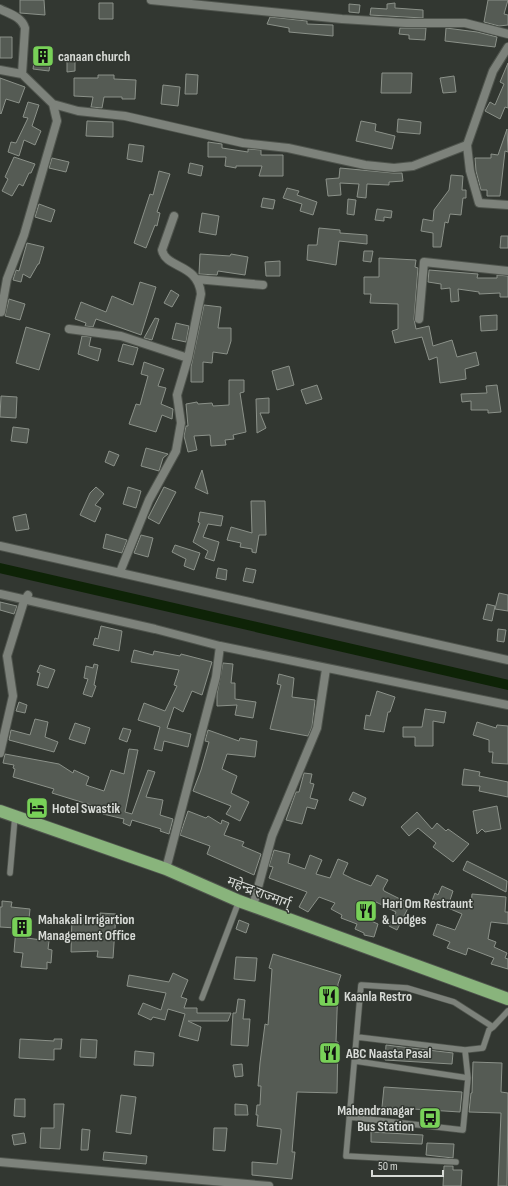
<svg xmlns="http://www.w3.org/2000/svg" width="508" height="1186" viewBox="0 0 508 1186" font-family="'Sofia Sans Condensed','Noto Sans Devanagari',sans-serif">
<rect width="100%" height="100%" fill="#323731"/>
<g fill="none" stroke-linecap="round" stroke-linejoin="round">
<!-- canal -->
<path stroke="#0e2307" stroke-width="10" d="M0,568L508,685"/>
</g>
<!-- building -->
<path fill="#555b54" stroke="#8b9189" d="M20,0H44L45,15L20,13Z
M488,0H508L504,14L508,15V25L499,26L484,22Z
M99,3H113V19H99Z
M395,3V8L423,10V18L370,15L371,8L387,9V4Z
M349,4L360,5L359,13L349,12Z
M270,17L307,21V24L333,25V36L289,32V28L267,24Z
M400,28H426L425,40L409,39V35L399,34Z
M446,28L477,32L497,37L495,47L445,41Z
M0,37H12V58H0Z
M36,49L52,51L49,71L33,69Z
M67,56H75V71L67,72Z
M508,63V108L505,107L500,119L485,111L490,102L495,105L504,84L500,82Z
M382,73H412L411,93H381Z
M186,74L198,75L197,94H185Z
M98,75H114V79L136,80L135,99H122V97H104L102,108L91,107L93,97L74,96V78H98Z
M454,76L456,92L443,93L440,78Z
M0,78L25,87L19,103L6,99L1,114L0,113Z
M163,85L180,87L178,106L161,104Z
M28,102L39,105L32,126L41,131L35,145L24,140L19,156L8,152L11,142L16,143L28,118L23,117Z
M398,119L421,122L420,134L397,132Z
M87,121L113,122V137L86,136Z
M361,121L376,124L375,131L395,136L392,149L356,141Z
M507,129L508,152L505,151L500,196H487V190H481L476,171L475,158H491V154L498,155Z
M208,142L222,144V148L248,152V149L261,150V155H283V176H259L262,166H236V168L225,166L226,157H208Z
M129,144L144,146L142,162L127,159Z
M14,157L35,164L31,173H29L23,186L19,184L12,196L2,191L8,179L5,177Z
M52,158L69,162L66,172L49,168Z
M190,163L203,166L201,176L188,173Z
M340,168L393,173H402L403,181L389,182V185L367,184L366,198L357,197L359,184L340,183L341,195L328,196L326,179L339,178Z
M159,171L170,174L157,212L160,213L157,226L155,225L146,248L134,243L150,194L153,195Z
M451,175L463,176L462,190H466V198H463L461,215L450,214L448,223L445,222L441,247H433V233L421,231L423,219L433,221L434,210L449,190Z
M287,188L299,191L297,195L317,202L313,215L300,211L302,204L283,198Z
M263,198L275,200L273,209L261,207Z
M348,199L356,200L354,215L347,214Z
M39,204L55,210L51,222L35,217Z
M377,209L392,211L391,218L384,217V221L375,220Z
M202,213L219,216L216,235L199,232Z
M319,228L340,230V233L367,235V244L339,241L336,265L307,260L308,245H317Z
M501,236H508V248H500Z
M27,243L44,247L39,264H38L30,278L23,274L21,282L13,280L16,270L19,271Z
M364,251H373L371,262L363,261Z
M200,254L230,256L231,254L248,257L245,275L218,271L217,275L199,274Z
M379,258L416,260L415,267L418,268L414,319L416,329L429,326L433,346L452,340L457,357L476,352L479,365L465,369L466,379L440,383L437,357L429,360L422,337L395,343L392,331L398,329V304L370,303L371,294H364V277H379Z
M280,261V276H266L265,262Z
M429,270L478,274L477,278H497V275L508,276V297H500V293L479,294V292L458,289L459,301L451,302L450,288L441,289V284L428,282Z
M140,282L156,287L141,335L96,319L93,327L85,326L86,323L75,319L81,302L106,312L112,296L133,305Z
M171,290L179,295L172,307L164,303Z
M9,299L25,304L20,320L5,316Z
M204,305L221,307L218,328H231V341L227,354L213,352L212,363L203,362V382H191V367Z
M497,315V330L481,331L480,316Z
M155,318L159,319L152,340L144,338Z
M176,323L189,326L186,342L172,339Z
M26,327L50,334L39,370L16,363Z
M82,336L91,337L89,346L101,349L98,361L78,354Z
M123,344L138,348L133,365L118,361Z
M144,362L164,369L158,386L166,388L161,404L173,409L172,419L162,415L156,432L129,424L136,404L140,405L148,376L141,374Z
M289,366L294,385L277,390L272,371Z
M229,380H244V392L240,393L246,432L233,435L234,439L225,440L226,445L211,446L210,435L194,436L197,450L188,452L184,436L186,426H188L186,404L197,402L198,404L212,403L213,406L229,405Z
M317,385L322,399L306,404L301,390Z
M497,385L501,412L488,413V410H471V401L462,402L461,394L487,393L486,386Z
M1,396L17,397L16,418L0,417Z
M269,398V413H260L266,428L257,433L256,399Z
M13,427L29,429L27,443L11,441Z
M146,448L168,454L163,458L159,471L141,466Z
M109,451L119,455L114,466L105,462Z
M202,470L208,494L195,488Z
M96,487L104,494L95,505L101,508L95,522L80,515L90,493Z
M128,487L141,491L136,508L123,504Z
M164,487L176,492L159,524L148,518Z
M251,501H265L266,535H259L256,553L252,552V549L240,547L241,543L227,540L231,527L252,533Z
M200,512L223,516L221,526L208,524L203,537L219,542L214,561L205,558L208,551L193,542L200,523L198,522Z
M26,514L29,529L16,531L13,517Z
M106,534L127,540L122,553L103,548Z
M141,535L153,538L148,557L134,553Z
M175,545L200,553L194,570L184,566L186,559L172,552Z
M218,568L227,570L226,580L216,578Z
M246,568L256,570L253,583L243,581Z
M499,593L508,595V611L495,609Z
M0,602L17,606L14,614L0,610Z
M487,604L495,606L492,621L483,619Z
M101,626L122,631L119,651L93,645L95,638L98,639Z
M498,629L506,630L504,642L497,641Z
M134,650L153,655L154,651L180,656L181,654L212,662L202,695L192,691L183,712L174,707L167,728L191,734L188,747L164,741L162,751L154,749L160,727L138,720L144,703L165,711L177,686L174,685L179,670L131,662Z
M223,663L233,664L231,683H235V699L256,702L253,718L235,715L237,705L217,706V694Z
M94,664L98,665L94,685L96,686L92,697L83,694L88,679L84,678L86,666L93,668Z
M40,665L55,670L48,688L37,685L40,673L37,672Z
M279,674L294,678L292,697L315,700L312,727L308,736L270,729L281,685L277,684Z
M377,691L395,697L390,712H388L384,732L364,729L366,715L370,716Z
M19,702L27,705L25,713L16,711Z
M425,709L446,712L444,723L433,721V746H415V737H403V727H422Z
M35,719L48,722L45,737L58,742L54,752L9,740L11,730L30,735Z
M477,722L496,728L497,725L508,726V764L492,763L493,752H489V740L473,735Z
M75,723L90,728L85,744L69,739Z
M123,728L131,730L127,742L119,739Z
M208,730L239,741L240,738L257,741L255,757L227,754L222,769L237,776L231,793L249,802L240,821L226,814L231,806L193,791L201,770L209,742L205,741Z
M129,749L138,750L125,812L132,814L148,770L155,772L146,797L163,800L160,815L173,819L169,834L160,831L161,829L132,820L130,826L123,823L124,819L103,814L104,809L52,793L54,789L13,777L15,769L13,768L14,765L3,763L5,754L59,764L73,773L74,770L89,777L86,785L104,791L111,770L124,774Z
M464,769L480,772L479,776L508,782V797L479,791L480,786L462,785Z
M304,773L312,774L310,783L314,784L310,798L318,800L315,809L307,807L302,824L286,820L296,792H299Z
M353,792L366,798L363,806L349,800Z
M497,806L501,829L485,832L482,829L477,834L473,811Z
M188,811L206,818L208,816L221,824L222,820L229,823L224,835L244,842L242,846L261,854L254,875L207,854L210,846L180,835Z
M417,812L432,829L437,823L446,831L448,829L469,844L453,862L433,847L436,843L418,828L409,836L401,827Z
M274,850L290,854L288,863L305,869L310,855L322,860L316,874L330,878L338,859L348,863L343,874L353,879L371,886L377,875L388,880L383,889L384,891L410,904L397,930L389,926L396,912L376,902L369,920L378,924L374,937L364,935V933L355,929L357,924L341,918L342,915L331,909L335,903L319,897L308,912L299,907L307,892L269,878L273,867L269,866Z
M467,861L507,881L506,892L463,870Z
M442,886L453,891L450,900L471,907L472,894L506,897L505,912H508V924L491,922L488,939L496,942L494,947L507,953L505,958L508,959V969L491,964L494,958L468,948L466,955L447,948L450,942L433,935L437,924L455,930L462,914L432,901L435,893L438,895Z
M2,901L12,902L11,907L30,909L27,938L49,941L48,949L52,950L51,963L47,962V969L21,967L23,953L14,952L16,928L0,927V907H2Z
M100,913L116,914L113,958L97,957L98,951L71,952L72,917L100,918Z
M239,920L249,924L246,933L236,929Z
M273,954L341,975L338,984L336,1042H338L337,1093L297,1092L292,1152H295L292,1179L252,1175V1162L277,1164L281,1133V1129L257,1126L258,1115H256L257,1105H260L261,1086H258L260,1063L265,1024L268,1025L272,969L269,968Z
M236,957L257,958L255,981L234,979Z
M173,973L188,980L181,997L187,999L184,1008H197V1013H231L228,1021H188L201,1027L198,1041L179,1036L185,1014L168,1009L165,1020L153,1017L151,1020L138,1014L143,1003L161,1010L166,993L127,986L129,975L169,982Z
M238,999L245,1000L243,1019H250L248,1046L231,1045L233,1013H236Z
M20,1039L54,1041V1039H62L61,1049H54V1060L19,1058Z
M81,1039L97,1040L96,1058L80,1057Z
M386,1045L453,1053L452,1064L385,1060Z
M135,1051L154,1053L153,1066L134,1065Z
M473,1062L502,1063L501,1092L508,1093L507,1186H498L501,1113L469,1112L471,1093H472Z
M242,1064L243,1076L235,1077L233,1065Z
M384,1087L462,1092L460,1112L382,1107Z
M121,1095L136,1097L131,1134L116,1132Z
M15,1099H25V1117L14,1116Z
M54,1104H64L60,1149L40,1148L41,1128H54Z
M235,1104L247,1105L248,1115H235Z
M214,1128H227L225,1151L213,1150Z
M82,1129L90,1130L88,1150H81Z
M371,1132L423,1135L422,1144L371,1142Z
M24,1133L26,1143L14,1145L12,1135Z
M427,1143L454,1144L453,1158L426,1155Z
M104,1152L147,1156L146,1164L103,1160Z
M444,1166H453V1170H462L461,1186H443Z"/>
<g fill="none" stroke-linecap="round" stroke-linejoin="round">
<!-- lane casing -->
<g stroke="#4f544d" stroke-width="7">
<path id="lane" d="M10,873L15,816
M202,998L239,901
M357,1037L465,1050L483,1048L489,1030L493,1027
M465,1050L468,1078
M350,1117L463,1130L468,1078L355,1061
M456,1162L346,1156L361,985L407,988L454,1002L493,1027L508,1011"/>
</g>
<!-- street casing -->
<g stroke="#4f544d" stroke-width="10">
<path id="street" d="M151,0L342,19L406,23H465L508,34
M0,9C10,14 22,17 25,28L22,74L53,104L78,111L125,116L243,143L288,148L365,165L394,168L413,166L467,145L493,71L508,47
M0,70L22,74
M467,145L470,171L479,203L508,205
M196,279L263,285
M1,312L7,279L24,235L57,121L53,104
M419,319L424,262L508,271
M69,329L121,336L188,358
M0,546L508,660
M120,572L149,500L176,451L181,423L177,395L188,358L201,294C198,263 166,269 162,250L174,216
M0,594L155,629L220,646L508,705
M0,753L13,696L7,656L24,601L28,595
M166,869L216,677L220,646
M253,906L272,836L317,728L326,669
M0,1162L269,1186"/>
</g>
<!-- highway casing -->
<g stroke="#4f544d" stroke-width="14">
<path id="highway" d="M0,811L166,869L239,901L508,999"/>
</g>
<!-- lane -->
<use href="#lane" stroke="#7d827b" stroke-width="5.5"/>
<!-- street -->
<use href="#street" stroke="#7d827b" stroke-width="8"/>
<!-- highway -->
<use href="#highway" stroke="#89b47c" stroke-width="12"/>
</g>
<!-- icons -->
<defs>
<g id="building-square" transform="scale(1.15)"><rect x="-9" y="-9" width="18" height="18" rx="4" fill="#78d158" stroke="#323731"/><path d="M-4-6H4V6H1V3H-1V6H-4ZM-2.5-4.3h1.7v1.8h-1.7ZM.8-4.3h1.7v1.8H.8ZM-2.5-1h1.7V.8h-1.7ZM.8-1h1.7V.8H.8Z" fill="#111"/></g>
<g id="hotel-square" transform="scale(1.15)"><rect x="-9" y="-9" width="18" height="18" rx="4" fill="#78d158" stroke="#323731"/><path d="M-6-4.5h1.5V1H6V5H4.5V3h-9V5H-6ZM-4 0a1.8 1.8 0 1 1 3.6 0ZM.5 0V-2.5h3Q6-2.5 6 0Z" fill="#111"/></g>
<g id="restaurant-square" transform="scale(1.15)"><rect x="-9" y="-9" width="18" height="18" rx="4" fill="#78d158" stroke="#323731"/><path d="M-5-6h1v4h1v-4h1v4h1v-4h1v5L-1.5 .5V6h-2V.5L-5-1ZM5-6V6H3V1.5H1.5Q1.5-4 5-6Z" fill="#111"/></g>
<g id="bus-square" transform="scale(1.15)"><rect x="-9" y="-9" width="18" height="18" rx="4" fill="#78d158" stroke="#323731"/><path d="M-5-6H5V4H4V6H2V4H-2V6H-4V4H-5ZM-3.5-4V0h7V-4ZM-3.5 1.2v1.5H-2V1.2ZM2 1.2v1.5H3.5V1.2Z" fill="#111"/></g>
</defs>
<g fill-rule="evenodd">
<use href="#building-square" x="43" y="56"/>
<use href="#hotel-square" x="37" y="808"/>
<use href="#restaurant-square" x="366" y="911"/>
<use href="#building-square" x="22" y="927"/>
<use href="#restaurant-square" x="329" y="996"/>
<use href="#restaurant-square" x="330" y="1053"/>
<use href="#bus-square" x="430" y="1118"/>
</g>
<g text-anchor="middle" stroke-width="3" stroke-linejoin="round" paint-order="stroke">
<!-- poi labels -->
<g font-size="14" font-weight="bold" fill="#d8dbd7" stroke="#323731" text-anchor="start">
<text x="58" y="61">canaan church</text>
<text x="52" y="813">Hotel Swastik</text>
<text x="382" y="908">Hari Om Restraunt<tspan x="382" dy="16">&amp; Lodges</tspan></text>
<text x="38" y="924">Mahakali Irrigartion<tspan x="38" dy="16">Management Office</tspan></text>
<text x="344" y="1001">Kaanla Restro</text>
<text x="346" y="1058">ABC Naasta Pasal</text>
<text x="414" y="1115" text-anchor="end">Mahendranagar<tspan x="414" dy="16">Bus Station</tspan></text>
</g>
<!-- street labels -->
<g font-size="14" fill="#d8dbd7" stroke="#323731">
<text transform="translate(259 892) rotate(21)" y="5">महेन्द्र राज्मार्ग्</text>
</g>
</g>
<!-- scale -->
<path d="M372 1170v6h71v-6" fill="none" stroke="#d8dbd7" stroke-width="2"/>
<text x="378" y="1170" font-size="12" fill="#d8dbd7" stroke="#323731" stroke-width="3" paint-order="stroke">50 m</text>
</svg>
